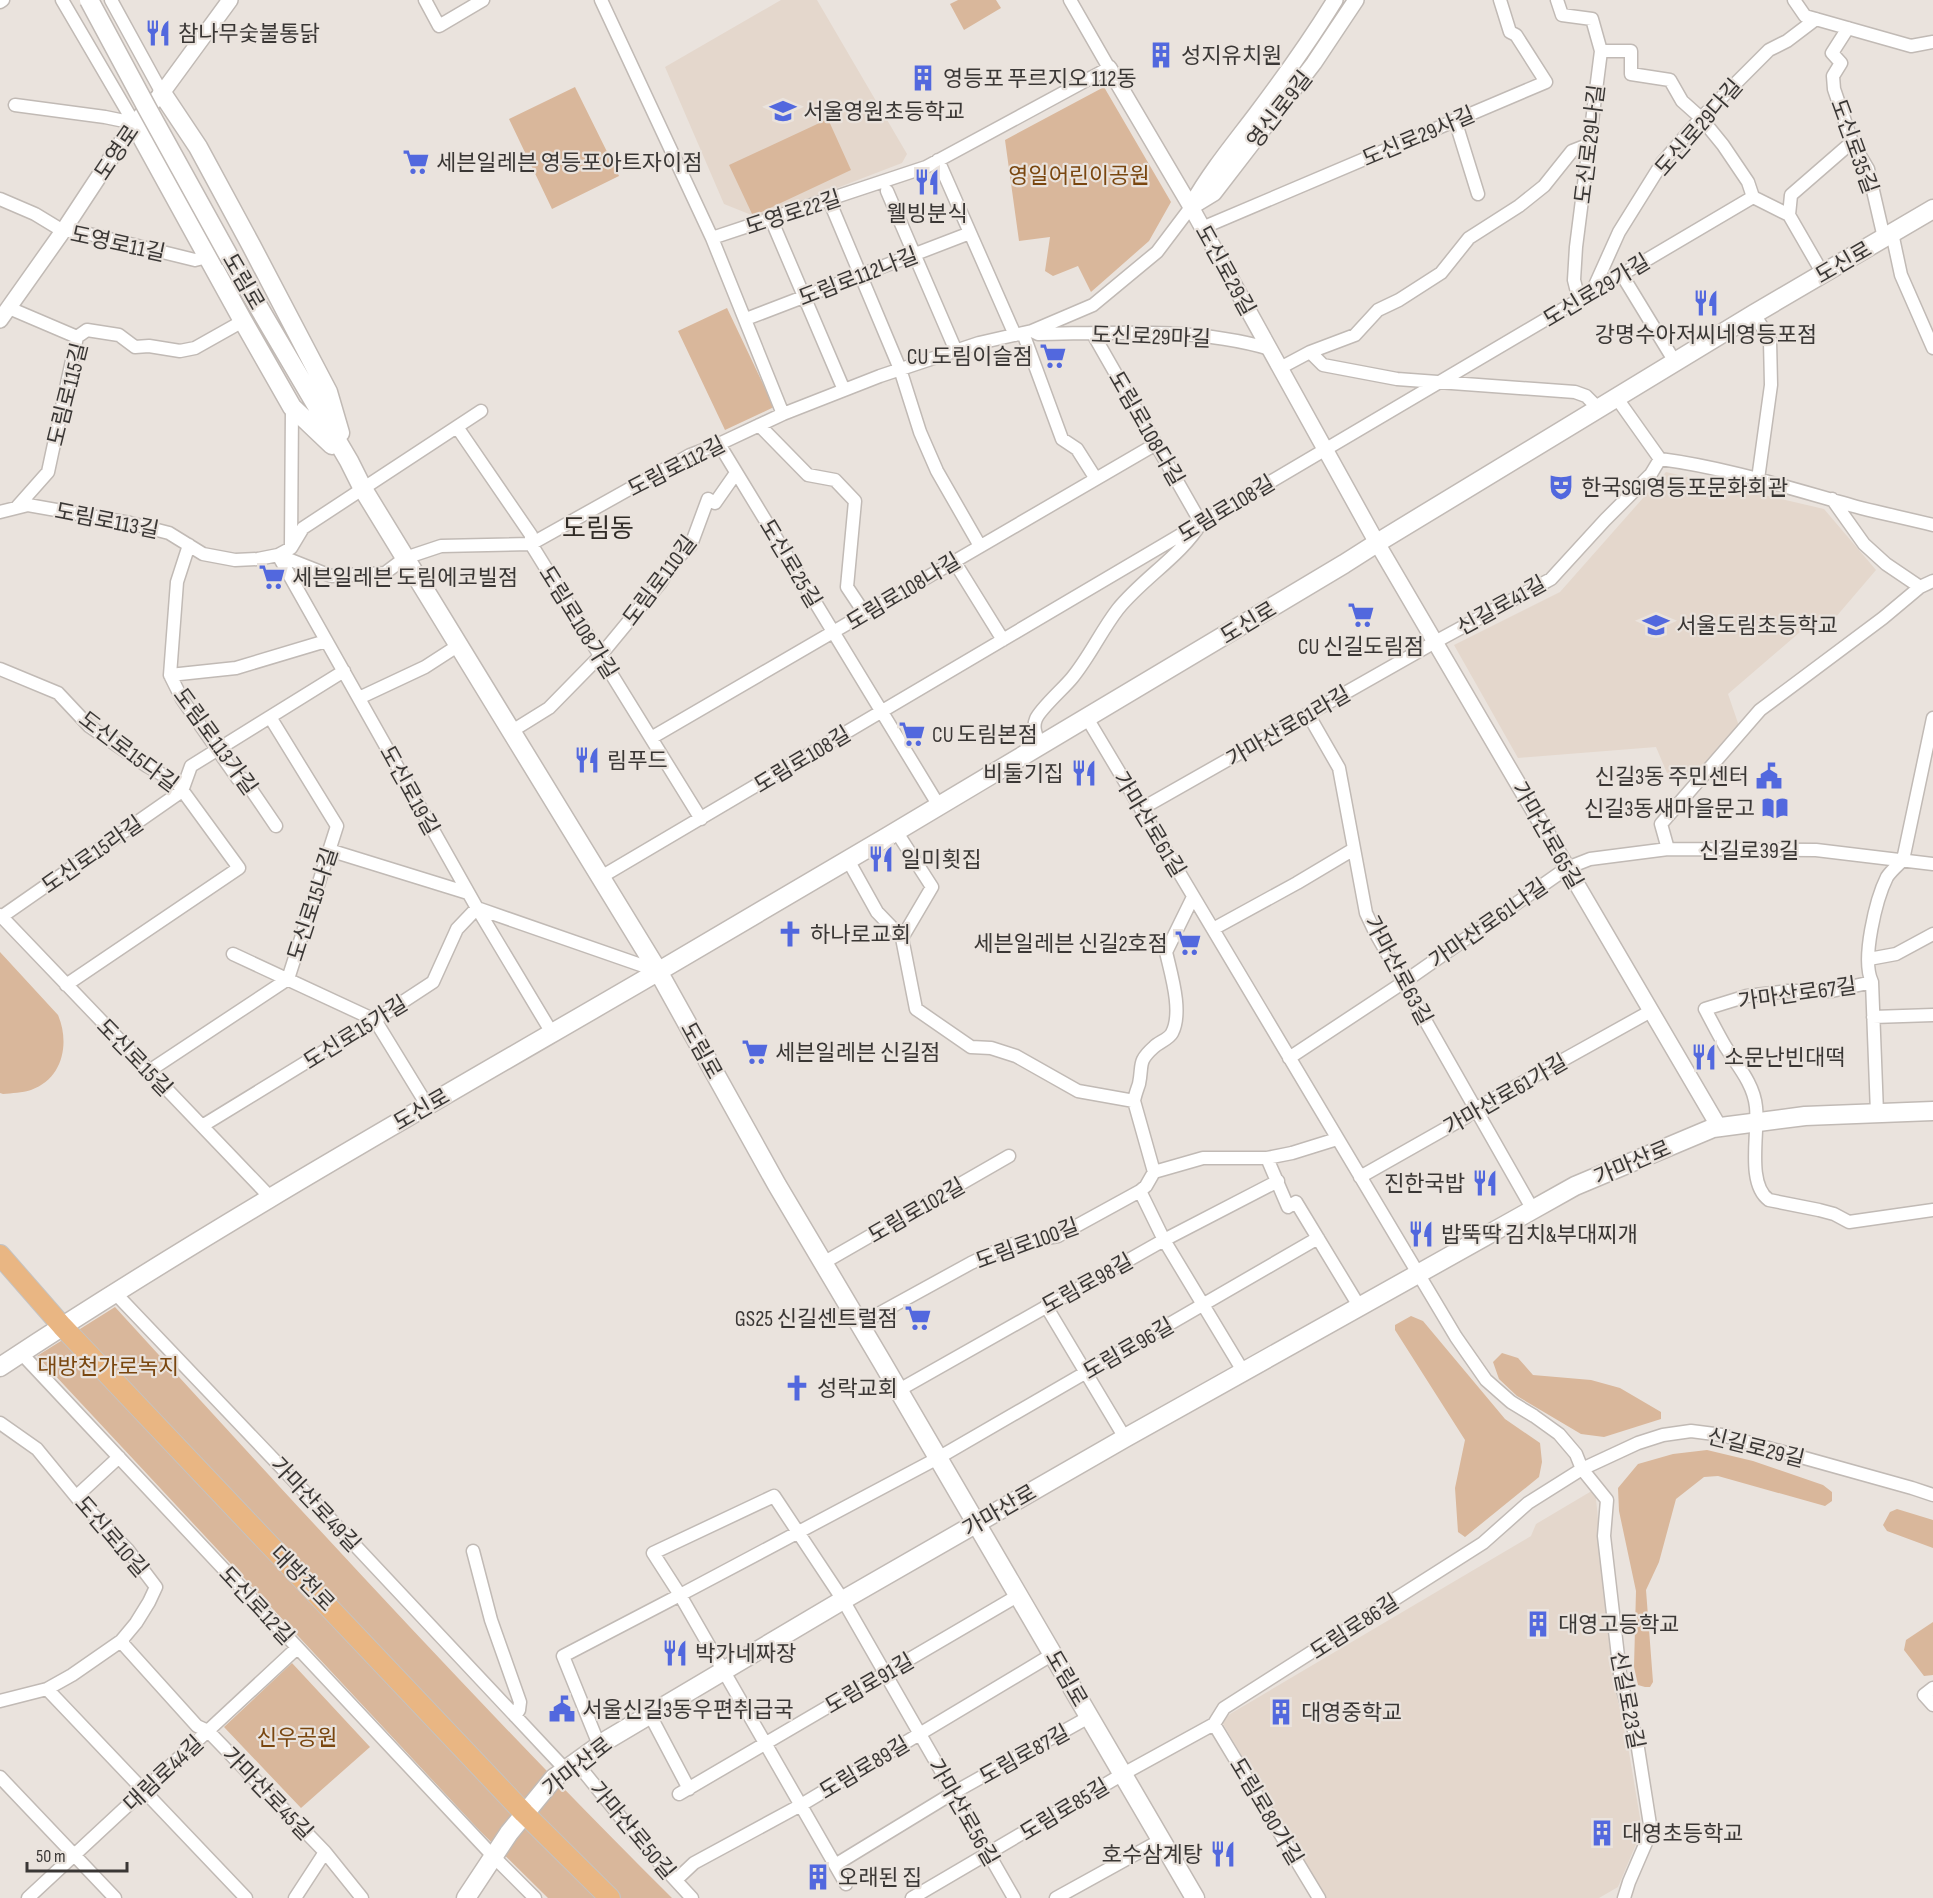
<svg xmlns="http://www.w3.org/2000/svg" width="1933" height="1898" viewBox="0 0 1933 1898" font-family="'Sofia Sans Condensed','Noto Sans KR',sans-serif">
<rect width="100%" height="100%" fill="#eae3dd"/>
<!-- built -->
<path fill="#e4d7cc" d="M781,0H817L907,154L902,163L759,218L724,204L665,67Z
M1666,472L1824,509L1876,570L1835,618L1800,632L1728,694L1740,729L1701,773H1667L1656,747L1518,758L1454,645L1560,592Z
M1595,1489L1615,1687L1629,1752L1642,1830L1618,1887L1599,1898H1324L1222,1722L1230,1714L1531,1536L1536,1524Z"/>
<!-- park -->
<path fill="#d9b79b" d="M958,0H996L1001,8L964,30L950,4Z
M575,87L619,176L552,209L509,119Z
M1104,87L1171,202L1149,241L1091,292L1078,266L1053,276L1045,271L1050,237L1019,241L1005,140Z
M828,119L851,170L753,216L729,165Z
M727,308L774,407L725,430L678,331Z
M0,952L58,1015C70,1043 63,1079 31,1090C22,1093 12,1093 3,1094L0,1093Z
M115,1307C298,1507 480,1707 672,1898H548L480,1831L37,1356Z
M1411,1316L1423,1321L1505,1419L1540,1443L1542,1462L1539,1477L1465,1537L1458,1532L1455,1488L1465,1440L1395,1330V1325Z
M1502,1353L1518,1358L1533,1375L1591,1380L1620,1388L1661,1412V1419L1604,1437L1581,1434L1517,1396L1499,1379L1493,1362Z
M1707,1450L1753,1461L1823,1485L1832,1492V1501L1825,1506L1718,1476L1704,1477L1676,1499L1659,1562L1646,1590L1653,1682L1650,1687H1645L1638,1685L1634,1667L1636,1591L1619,1511L1618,1488L1638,1464L1673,1454Z
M1897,1509L1933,1520V1548L1887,1531L1883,1525L1890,1512Z
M1933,1622V1675L1924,1676L1904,1650L1906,1640Z
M292,1663L370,1747L301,1808L224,1727Z"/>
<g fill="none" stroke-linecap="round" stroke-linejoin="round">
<!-- minor casing -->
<g stroke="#c1bab5" stroke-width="15">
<path id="minor" d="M62,0L134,123
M111,0L162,93
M425,0L439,26L483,0
M601,0L712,238L783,414
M1557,0L1562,15L1592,19L1601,51L1576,247L1574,280L1579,300
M1794,0L1805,16L1911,46L1933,42
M0,2L3,0
M1848,28L1832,53L1841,63L1833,76L1834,89L1852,142L1868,169L1884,238
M1601,51H1631V74L1670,80L1682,101L1701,118L1723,145L1748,182L1753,197
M15,105L105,117L134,123
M1455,120L1478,194
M938,160L1015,335
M887,191L956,351
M1753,197L1789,215L1823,274
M0,199L35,214L63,231H77L195,260L207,257
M829,200L900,369L920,432L937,471L980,546
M1789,215L1791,195L1852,142
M771,219L844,390
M1202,228L1546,82L1516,35L1510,32L1500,0
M1892,233L1901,275L1933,348
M712,238L926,167L1109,68L1070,0
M1622,275L1675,362
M1592,292L1619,232L1662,163L1701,118L1769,50L1787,41L1816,19
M9,308L77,337
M1754,314L1770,340L1771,385L1758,479
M746,319L970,233
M1032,331L1038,334C1115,333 1195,327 1270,349
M1023,333L1062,439L1077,449L1096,479
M1310,352L1323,365L1397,379L1575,392L1586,396L1598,408
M1280,368L1310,352L1355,335L1378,310L1399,300L1441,273L1469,238L1519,206L1544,186L1572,151L1590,144
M1616,397L1660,459C1729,468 1795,490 1861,508C1885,514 1909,519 1933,525
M759,425L808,475L835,480L855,501L847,587L865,614
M457,427L531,535V544L701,819
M719,444L939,806
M1832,499L1864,544L1886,564L1920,587
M17,507L48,472L77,337L87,330L119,335L135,347L149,346L180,351L195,348L243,321
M0,512L28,505L130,523L169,533L203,554L235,560L258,559L278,555L291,548L303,528L481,411
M189,545L177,582L170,675L182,699L238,779H244L276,826
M291,546L292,407
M278,555L331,576L385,573L405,558L441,546L531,544L690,455L719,444L783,414L880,376L979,343L1032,331L1093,305L1157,252L1191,207
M278,555L477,908L552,1033
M954,561L1003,640
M0,669L58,693L89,726L147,766L177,783L239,868L66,985
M170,675L236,668L326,641
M359,698L425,667L459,645
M1308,714L1339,768L1366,913L1375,932L1533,1210
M1087,718L1456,1337L1486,1380L1511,1402L1534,1416L1559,1434L1576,1454L1582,1469L1607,1500L1604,1536L1621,1682L1637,1742L1651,1831L1629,1882L1624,1898
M512,731L549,708L600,656L661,582L673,562L691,545L708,499L715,503L736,473
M651,738L1156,444
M1040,746C1037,737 1032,728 1036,719C1040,709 1064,688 1072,678C1090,656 1101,631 1118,609C1143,578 1181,556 1201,523L1093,334
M1141,809L1435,642L1551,579L1605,520L1651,474L1660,459
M896,831L932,887L902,938
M1668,849L1661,824L1760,710L1883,618L1920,587L1933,581
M329,850L468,893
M848,860L877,912L902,938
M601,877L1753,197
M0,915L270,1197
M1,917L182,791L191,766L344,671
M1213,929L1297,883L1354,849
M902,938L916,1009L971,1047L991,1048L1016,1056L1078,1091L1134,1101
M233,954L375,1020L427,1105
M1869,959L1896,954L1933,934
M1872,982L1832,991H1788L1747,996L1705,1009C1712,1022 1718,1034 1725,1046C1737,1065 1754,1084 1756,1107C1759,1132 1746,1184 1769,1200L1819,1210L1834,1214L1849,1222L1933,1210
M1873,1017L1933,1015
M1289,1058L1404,982L1567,868L1590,859L1668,849L1816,850L1933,864
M149,1071L288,979L337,826L270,717
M1877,1113L1872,982C1861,960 1876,899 1887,877C1891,871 1898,865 1903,860L1933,718
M202,1126L375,1020L433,982L457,929L477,908L658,971
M1267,1158L1288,1207L1296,1202L1359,1306
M1154,1172L1203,1158H1267L1292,1153L1337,1139
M1360,1177L1466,1117L1475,1109L1651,1011
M1140,1191L1164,1240L1243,1371
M823,1263L1009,1156
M115,1293L320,1508L565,1769
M1046,1306L1125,1438
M860,1324L971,1263L1009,1245L1058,1236L1140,1191L1146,1186L1154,1172L1134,1101C1135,1095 1137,1090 1139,1084C1143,1065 1137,1062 1154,1047C1159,1042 1169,1039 1172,1033C1183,1012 1171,974 1166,952L1193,897
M21,1353L493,1856L535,1898
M899,1390L1164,1240L1278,1181
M0,1423L37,1449L78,1499L128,1550L156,1587L149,1602L136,1623L121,1641L72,1675L47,1689L0,1701
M78,1499L80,1493L119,1457
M473,1551L491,1620L520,1702L519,1710L515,1716
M123,1639V1644L197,1726L208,1731L325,1852L362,1898
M1933,1688L1924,1695L1933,1705
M47,1689L246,1898
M650,1715L689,1789
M1214,1724L1319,1898
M599,1745L563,1656L680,1595L653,1553L774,1496L843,1600L1014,1898
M575,1761L644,1846L692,1898
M0,1777L115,1898
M679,1794L1019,1595
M835,1865L953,1793L1089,1717
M676,1880L694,1863L801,1805L1053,1654
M846,1884L680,1595L938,1458L1318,1238
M28,1898L297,1648
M295,1898L325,1852
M912,1898L1123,1774L1214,1724L1224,1708L1483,1543L1528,1503L1582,1469L1638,1443L1663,1435L1691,1431L1722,1435L1912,1488L1933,1495
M1056,1898L1161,1840"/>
</g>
<!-- tertiary casing -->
<g stroke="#c1bab5" stroke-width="18">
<path id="tertiary" d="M1109,68L1191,207L1377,543L1719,1127
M1192,204C1210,172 1234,143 1256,114C1284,77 1311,39 1335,0
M1191,207L1214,193L1314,63L1356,0
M0,320L63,231L134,123L162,93L230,0"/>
</g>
<!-- secondary casing -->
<g stroke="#c1bab5" stroke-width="21">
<path id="secondary" d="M162,93L198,147L251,245L328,392L340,433
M134,123L243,321L292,407L332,445
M231,260L349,461L363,489L658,971L777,1185L882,1362L1195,1898
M0,1367C212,1227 434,1102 654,974C885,839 1114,702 1344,564L1377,543L1754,314L1933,209
M466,1898L509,1833L554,1778L607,1740L843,1600L1125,1438L1575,1186L1713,1128L1805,1116L1933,1111"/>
</g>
<!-- primary casing -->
<g stroke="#c4c3c2" stroke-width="22">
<path id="primary" d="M0,1255L62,1326L524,1813L610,1898"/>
</g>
<!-- minor -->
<use href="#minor" stroke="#fff" stroke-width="12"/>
<!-- tertiary -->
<use href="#tertiary" stroke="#fff" stroke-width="15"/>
<!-- secondary -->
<use href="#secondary" stroke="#fff" stroke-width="18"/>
<!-- primary -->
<use href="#primary" stroke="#e9b683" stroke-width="20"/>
<!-- secondary-bridge casing -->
<g stroke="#c1bab5" stroke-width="21" stroke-linecap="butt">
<path id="secondary-bridge" d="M89,0L147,108L231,260"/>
</g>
<!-- secondary-bridge -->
<use href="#secondary-bridge" stroke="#fff" stroke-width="18"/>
</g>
<!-- icons -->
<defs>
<g id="restaurant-bare" transform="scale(2.07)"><path d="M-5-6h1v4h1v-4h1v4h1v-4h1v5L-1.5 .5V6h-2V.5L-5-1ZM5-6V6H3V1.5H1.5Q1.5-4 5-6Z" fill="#5268de" stroke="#eae3dd" stroke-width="2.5" paint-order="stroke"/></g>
<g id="building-bare" transform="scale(2.07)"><path d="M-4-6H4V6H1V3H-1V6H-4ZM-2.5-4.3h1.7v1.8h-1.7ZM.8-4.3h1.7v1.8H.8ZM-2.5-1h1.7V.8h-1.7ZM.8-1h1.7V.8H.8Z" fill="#5268de" stroke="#eae3dd" stroke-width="2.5" paint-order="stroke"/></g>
<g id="school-bare" transform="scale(2.07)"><path d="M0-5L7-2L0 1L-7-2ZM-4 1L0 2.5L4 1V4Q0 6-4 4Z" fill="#5268de" stroke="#eae3dd" stroke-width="2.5" paint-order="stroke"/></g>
<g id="supermarket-bare" transform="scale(2.07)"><path d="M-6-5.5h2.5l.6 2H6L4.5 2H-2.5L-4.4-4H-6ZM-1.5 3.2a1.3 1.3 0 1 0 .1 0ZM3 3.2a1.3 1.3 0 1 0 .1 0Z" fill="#5268de" stroke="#eae3dd" stroke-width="2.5" paint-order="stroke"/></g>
<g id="theatre-bare" transform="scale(2.07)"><path d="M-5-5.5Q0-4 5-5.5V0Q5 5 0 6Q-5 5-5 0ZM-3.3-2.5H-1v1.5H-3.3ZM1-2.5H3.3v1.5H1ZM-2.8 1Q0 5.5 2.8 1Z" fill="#5268de" stroke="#eae3dd" stroke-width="2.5" paint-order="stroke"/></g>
<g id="civic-bare" transform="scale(2.07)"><path d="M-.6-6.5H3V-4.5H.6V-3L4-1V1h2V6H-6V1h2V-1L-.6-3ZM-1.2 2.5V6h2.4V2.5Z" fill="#5268de" stroke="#eae3dd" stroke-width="2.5" paint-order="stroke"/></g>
<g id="library-bare" transform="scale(2.07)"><path d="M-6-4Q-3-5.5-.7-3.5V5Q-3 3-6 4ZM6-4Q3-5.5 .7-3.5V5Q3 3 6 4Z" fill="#5268de" stroke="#eae3dd" stroke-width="2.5" paint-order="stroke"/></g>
<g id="church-bare" transform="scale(2.07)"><path d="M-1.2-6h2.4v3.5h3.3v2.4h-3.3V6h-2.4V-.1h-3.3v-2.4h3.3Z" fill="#5268de" stroke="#eae3dd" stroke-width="2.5" paint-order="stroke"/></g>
</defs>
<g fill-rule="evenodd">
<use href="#restaurant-bare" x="158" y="33"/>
<use href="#building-bare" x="1161" y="55"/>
<use href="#building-bare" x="923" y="78"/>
<use href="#school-bare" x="783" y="111"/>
<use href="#supermarket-bare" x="416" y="162"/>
<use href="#restaurant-bare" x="927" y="182"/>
<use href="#restaurant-bare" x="1706" y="303"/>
<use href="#supermarket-bare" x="1053" y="356"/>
<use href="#theatre-bare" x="1561" y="487"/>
<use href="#supermarket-bare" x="272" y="577"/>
<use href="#supermarket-bare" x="1361" y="615"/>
<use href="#school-bare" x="1656" y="625"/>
<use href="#supermarket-bare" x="912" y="734"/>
<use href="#restaurant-bare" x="587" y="760"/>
<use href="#restaurant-bare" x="1084" y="773"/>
<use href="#civic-bare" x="1769" y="776"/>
<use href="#library-bare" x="1775" y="808"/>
<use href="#restaurant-bare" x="881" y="859"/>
<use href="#church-bare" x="790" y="934"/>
<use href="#supermarket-bare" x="1188" y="943"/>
<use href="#supermarket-bare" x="755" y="1052"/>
<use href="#restaurant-bare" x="1704" y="1057"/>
<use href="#restaurant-bare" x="1485" y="1183"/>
<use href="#restaurant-bare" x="1421" y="1234"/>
<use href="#supermarket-bare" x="918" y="1318"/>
<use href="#church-bare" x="797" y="1388"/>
<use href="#building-bare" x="1538" y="1624"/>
<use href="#restaurant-bare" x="675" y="1653"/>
<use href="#civic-bare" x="562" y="1709"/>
<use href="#building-bare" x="1281" y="1712"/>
<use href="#building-bare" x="1602" y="1833"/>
<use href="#restaurant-bare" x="1223" y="1854"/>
<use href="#building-bare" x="818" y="1877"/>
</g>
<g text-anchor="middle" stroke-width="4.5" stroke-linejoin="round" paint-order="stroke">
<!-- poi labels -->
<g font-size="22" fill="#3a3735" stroke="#eae3dd" text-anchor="start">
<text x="178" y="41">참나무숯불통닭</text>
<text x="1181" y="63">성지유치원</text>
<text x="943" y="86">영등포 푸르지오 112동</text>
<text x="803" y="119">서울영원초등학교</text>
<text x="436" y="170">세븐일레븐 영등포아트자이점</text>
<text x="927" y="221" text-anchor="middle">웰빙분식</text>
<text x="1706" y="342" text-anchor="middle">강명수아저씨네영등포점</text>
<text x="1033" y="364" text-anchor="end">CU 도림이슬점</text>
<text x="1581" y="495">한국SGI영등포문화회관</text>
<text x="292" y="585">세븐일레븐 도림에코빌점</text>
<text x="1676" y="633">서울도림초등학교</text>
<text x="1361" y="654" text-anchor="middle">CU 신길도림점</text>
<text x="932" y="742">CU 도림본점</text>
<text x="607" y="768">림푸드</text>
<text x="1064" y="781" text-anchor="end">비둘기집</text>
<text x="1749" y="784" text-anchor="end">신길3동 주민센터</text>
<text x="1755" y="816" text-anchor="end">신길3동새마을문고</text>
<text x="901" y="867">일미횟집</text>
<text x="810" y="942">하나로교회</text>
<text x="1168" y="951" text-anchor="end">세븐일레븐 신길2호점</text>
<text x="775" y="1060">세븐일레븐 신길점</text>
<text x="1724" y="1065">소문난빈대떡</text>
<text x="1465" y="1191" text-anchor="end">진한국밥</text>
<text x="1441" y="1242">밥뚝딱 김치&amp;부대찌개</text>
<text x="898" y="1326" text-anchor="end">GS25 신길센트럴점</text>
<text x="817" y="1396">성락교회</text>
<text x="1558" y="1632">대영고등학교</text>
<text x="695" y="1661">박가네짜장</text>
<text x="582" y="1717">서울신길3동우편취급국</text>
<text x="1301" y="1720">대영중학교</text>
<text x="1622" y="1841">대영초등학교</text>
<text x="1203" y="1862" text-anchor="end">호수삼계탕</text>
<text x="838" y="1885">오래된 집</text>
</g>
<!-- street labels -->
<g font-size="22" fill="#3a3735" stroke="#eae3dd">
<text transform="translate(1279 109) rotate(-52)" y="8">영신로9길</text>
<text transform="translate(1698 127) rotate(-49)" y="8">도신로29다길</text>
<text transform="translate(1418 136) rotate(-23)" y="8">도신로29사길</text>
<text transform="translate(1589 144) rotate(-83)" y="8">도신로29나길</text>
<text transform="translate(1855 146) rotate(70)" y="8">도신로35길</text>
<text transform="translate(116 152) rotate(-56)" y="8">도영로</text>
<text transform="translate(793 212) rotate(-18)" y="8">도영로22길</text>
<text transform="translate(118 243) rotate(12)" y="8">도영로11길</text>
<text transform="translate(1843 262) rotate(-30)" y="8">도신로</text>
<text transform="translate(1226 270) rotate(61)" y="8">도신로29길</text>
<text transform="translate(858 276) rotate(-21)" y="8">도림로112나길</text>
<text transform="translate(244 281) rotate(60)" y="8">도림로</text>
<text transform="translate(1596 290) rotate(-31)" y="8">도신로29가길</text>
<text transform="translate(1151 336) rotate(2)" y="8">도신로29마길</text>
<text transform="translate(67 394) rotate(-76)" y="8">도림로115길</text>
<text transform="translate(1147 428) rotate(60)" y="8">도림로108다길</text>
<text transform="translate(676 466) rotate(-27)" y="8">도림로112길</text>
<text transform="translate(1226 508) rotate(-31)" y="8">도림로108길</text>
<text transform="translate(107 520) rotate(11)" y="8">도림로113길</text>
<text transform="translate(791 563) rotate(59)" y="8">도신로25길</text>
<text transform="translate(659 580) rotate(-53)" y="8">도림로110길</text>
<text transform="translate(903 591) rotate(-31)" y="8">도림로108나길</text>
<text transform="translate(1501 605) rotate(-29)" y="8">신길로41길</text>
<text transform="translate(579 622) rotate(58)" y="8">도림로108가길</text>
<text transform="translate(1248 622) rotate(-31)" y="8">도신로</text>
<text transform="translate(1288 726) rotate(-30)" y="8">가마산로61라길</text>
<text transform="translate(216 741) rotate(54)" y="8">도림로113가길</text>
<text transform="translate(129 751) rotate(37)" y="8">도신로15다길</text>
<text transform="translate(802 759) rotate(-31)" y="8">도림로108길</text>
<text transform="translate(410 790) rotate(61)" y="8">도신로19길</text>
<text transform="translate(1150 824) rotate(59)" y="8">가마산로61길</text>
<text transform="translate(1548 835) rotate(60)" y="8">가마산로65길</text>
<text x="1749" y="858">신길로39길</text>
<text transform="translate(92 854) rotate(-35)" y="8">도신로15라길</text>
<text transform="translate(312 904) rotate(-72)" y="8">도신로15나길</text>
<text transform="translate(1488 923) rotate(-35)" y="8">가마산로61나길</text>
<text transform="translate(1399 970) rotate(62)" y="8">가마산로63길</text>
<text transform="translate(1797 993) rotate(-8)" y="8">가마산로67길</text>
<text transform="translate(355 1032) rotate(-32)" y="8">도신로15가길</text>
<text transform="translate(702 1050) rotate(61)" y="8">도림로</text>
<text transform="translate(135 1057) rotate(46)" y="8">도신로15길</text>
<text transform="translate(1505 1094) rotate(-30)" y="8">가마산로61가길</text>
<text transform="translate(421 1109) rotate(-30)" y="8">도신로</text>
<text transform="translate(1632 1162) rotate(-23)" y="8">가마산로</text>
<text transform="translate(916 1210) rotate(-30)" y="8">도림로102길</text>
<text transform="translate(1027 1243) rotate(-20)" y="8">도림로100길</text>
<text transform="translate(1087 1283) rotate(-29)" y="8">도림로98길</text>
<text transform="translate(1128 1348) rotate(-30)" y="8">도림로96길</text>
<text transform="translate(1756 1447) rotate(14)" y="8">신길로29길</text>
<text transform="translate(316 1504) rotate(47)" y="8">가마산로49길</text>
<text transform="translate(999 1510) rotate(-30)" y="8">가마산로</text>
<text transform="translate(112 1536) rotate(49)" y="8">도신로10길</text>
<text transform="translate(303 1578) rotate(46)" y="8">대방천로</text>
<text transform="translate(257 1605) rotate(47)" y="8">도신로12길</text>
<text transform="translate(1354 1626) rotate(-33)" y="8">도림로86길</text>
<text transform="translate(1067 1678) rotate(60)" y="8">도림로</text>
<text transform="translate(869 1683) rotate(-30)" y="8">도림로91길</text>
<text transform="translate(1628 1700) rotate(79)" y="8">신길로23길</text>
<text transform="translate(1024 1754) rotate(-29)" y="8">도림로87길</text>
<text transform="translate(577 1766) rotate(-38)" y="8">가마산로</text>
<text transform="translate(864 1767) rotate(-31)" y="8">도림로89길</text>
<text transform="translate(163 1773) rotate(-43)" y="8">대림로44길</text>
<text transform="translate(268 1793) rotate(46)" y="8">가마산로45길</text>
<text transform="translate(1064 1809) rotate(-31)" y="8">도림로85길</text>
<text transform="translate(1267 1811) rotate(59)" y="8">도림로80가길</text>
<text transform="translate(964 1812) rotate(60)" y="8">가마산로56길</text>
<text transform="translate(633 1830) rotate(50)" y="8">가마산로50길</text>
</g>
<!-- park labels -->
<g font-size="22" fill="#79460f" stroke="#eae3dd">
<text x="1079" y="183">영일어린이공원</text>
<text x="108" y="1374">대방천가로녹지</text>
<text x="297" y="1745">신우공원</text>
</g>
<!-- quarter labels -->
<g font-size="26" fill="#312c27" stroke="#eae3dd">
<text x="598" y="537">도림동</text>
</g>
</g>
<!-- scale -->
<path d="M27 1862v9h100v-9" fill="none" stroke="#3a3735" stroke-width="3"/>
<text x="36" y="1862" font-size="18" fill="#3a3735" stroke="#eae3dd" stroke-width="4.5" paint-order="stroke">50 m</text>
</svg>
